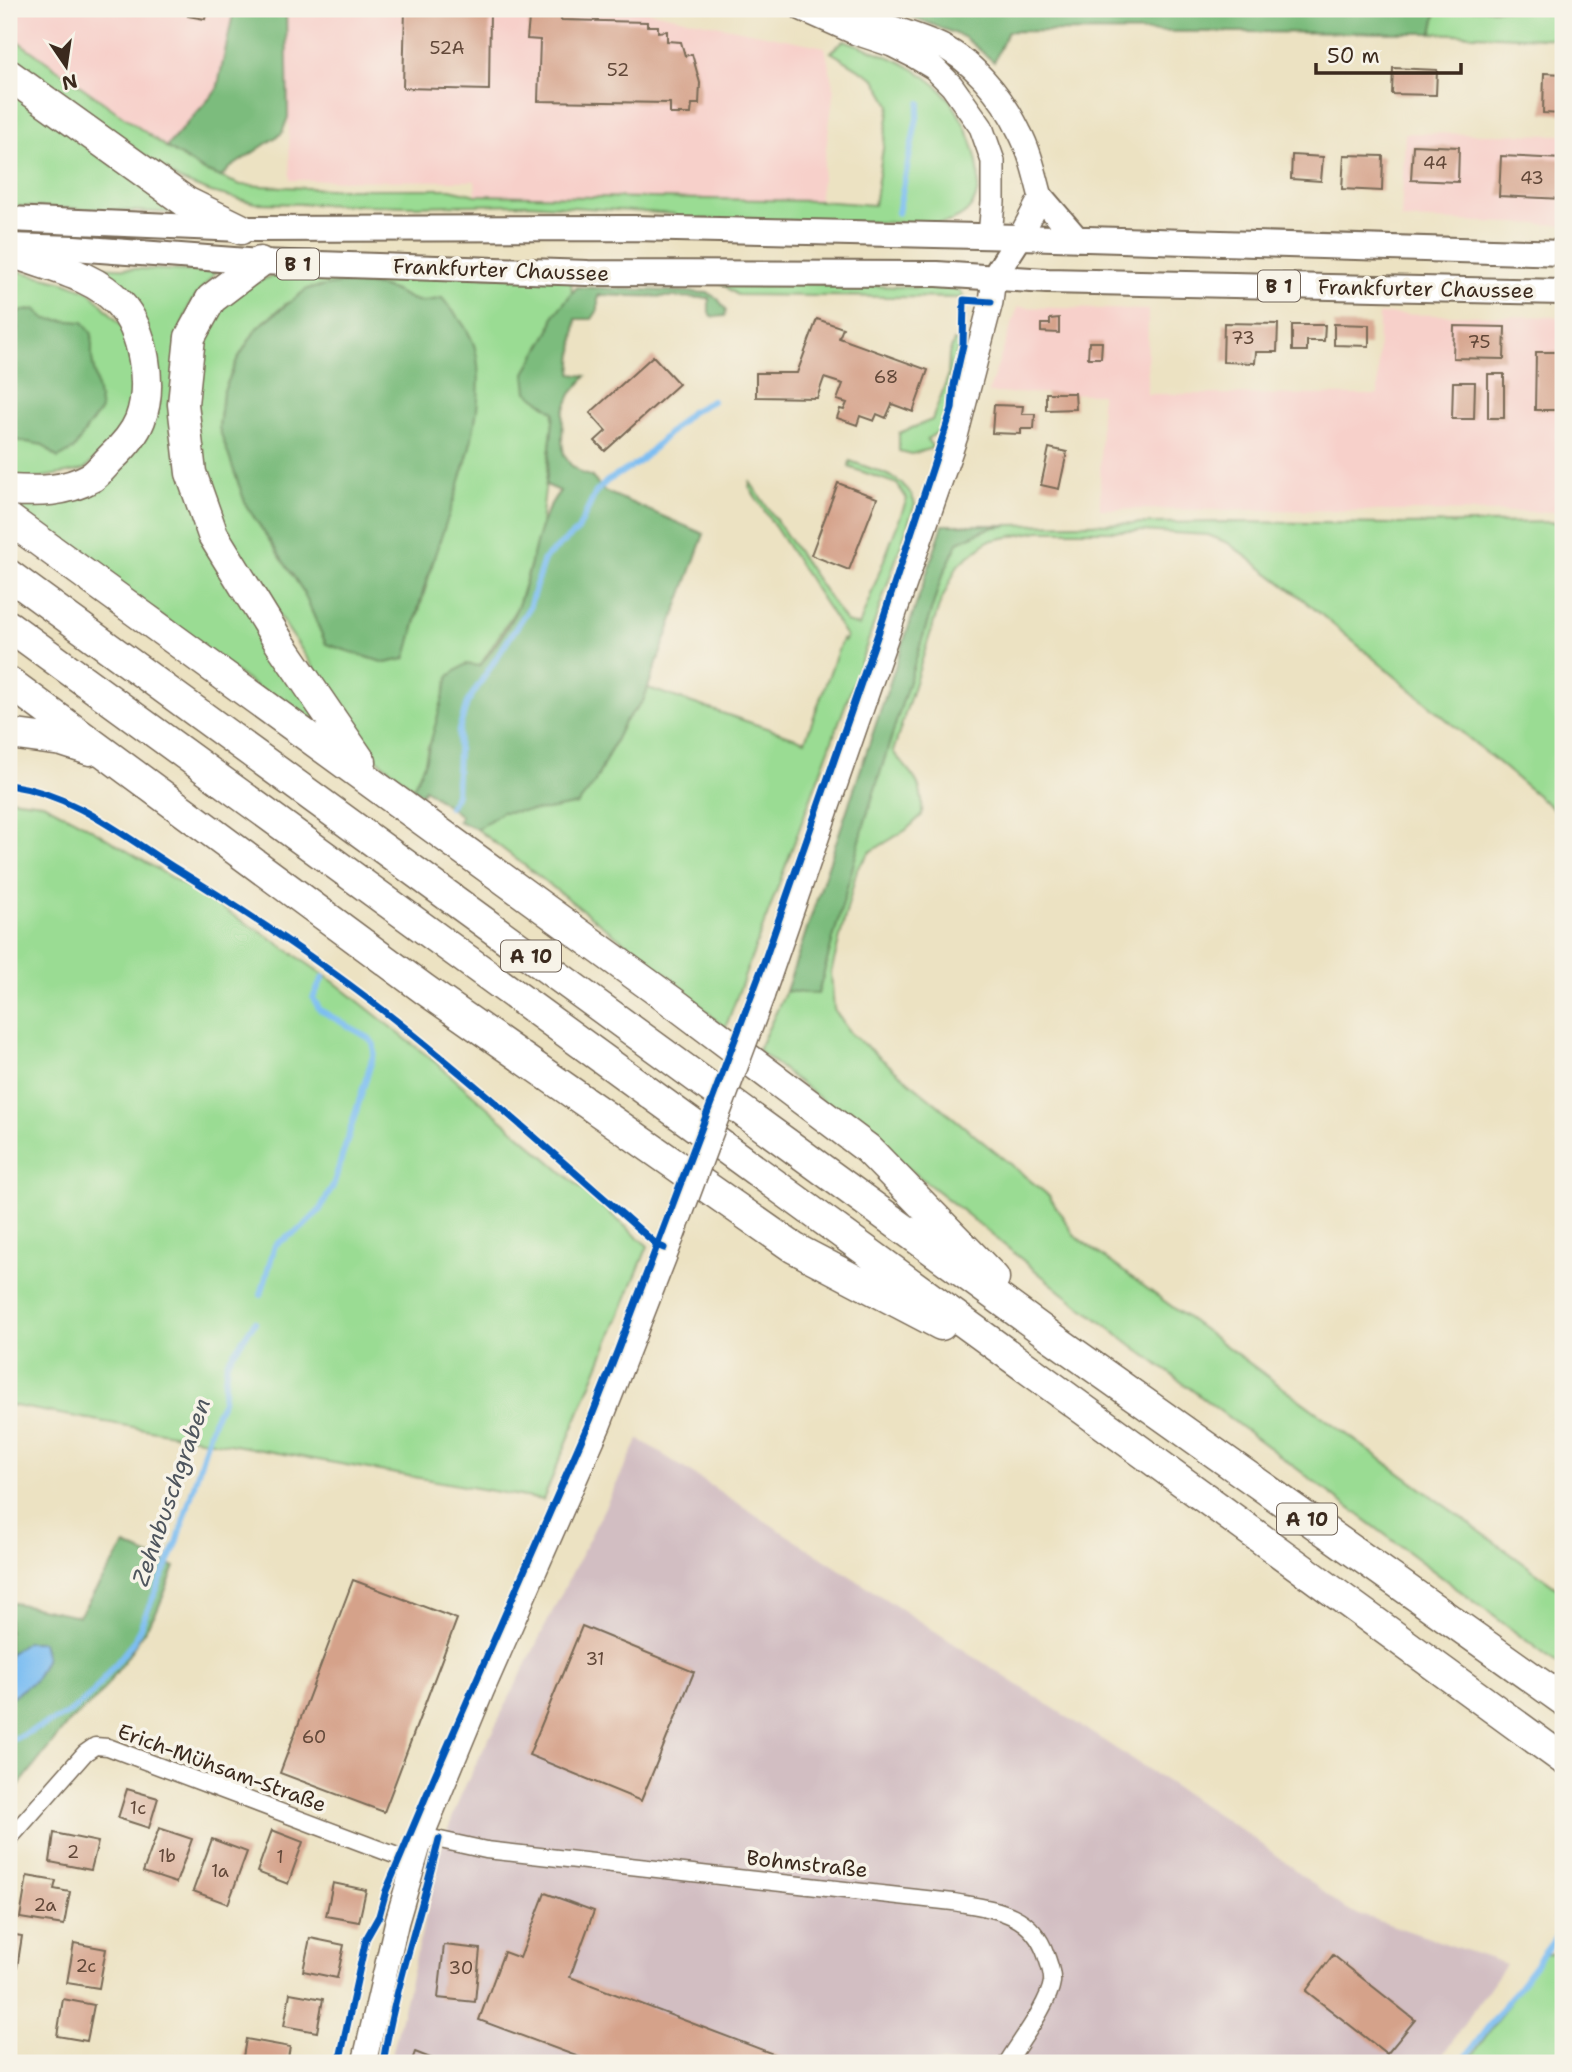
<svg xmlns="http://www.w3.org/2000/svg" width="1572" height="2072" viewBox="0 0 1572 2072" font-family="'Shantell Sans',sans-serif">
<rect width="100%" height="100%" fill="#f7f3e8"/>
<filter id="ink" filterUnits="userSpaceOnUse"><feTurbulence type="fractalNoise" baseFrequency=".0143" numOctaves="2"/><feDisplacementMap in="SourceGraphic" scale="14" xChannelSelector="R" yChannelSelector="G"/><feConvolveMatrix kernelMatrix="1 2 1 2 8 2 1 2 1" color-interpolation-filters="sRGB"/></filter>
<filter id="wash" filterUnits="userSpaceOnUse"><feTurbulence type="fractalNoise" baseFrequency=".00686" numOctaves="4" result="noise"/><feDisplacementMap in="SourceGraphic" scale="28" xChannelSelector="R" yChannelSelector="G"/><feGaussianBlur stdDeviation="1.57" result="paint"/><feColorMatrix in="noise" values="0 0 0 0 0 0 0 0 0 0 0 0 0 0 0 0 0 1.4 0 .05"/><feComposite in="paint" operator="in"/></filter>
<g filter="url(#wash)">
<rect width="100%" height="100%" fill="#ece2c2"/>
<!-- built -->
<path fill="#f7d0ca" d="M9,9H234L217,90L166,147L9,35Z
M286,9H636L825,47L834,90L819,201L476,195L475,181L290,180Z
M1405,133L1563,135V225L1401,219Z
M1018,307L1148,310L1147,394L1378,395L1379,314L1563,317V512L1100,509L1101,394L988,393Z"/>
<!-- industrial -->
<path fill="#d2bec2" d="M639,1439L1252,1837L1347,1910L1506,1964L1437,2063H390L437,1869L436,1861L462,1792Z"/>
<!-- green -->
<path fill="#9adc93" stroke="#6a8358" stroke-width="2" fill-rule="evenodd" d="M1437,9H1563V39L1432,33Z
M9,35L166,147L202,170L241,185L328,189H450L476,195L819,201L874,205L890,105L875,79L831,52L844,40C878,52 918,65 943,92C969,120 1004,203 951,221C941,225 925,223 914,223L676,219L674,214L528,204L410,206L255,203L211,192L179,180L9,61Z
M9,90L179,213L9,206Z
M92,267L216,272L190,304L181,330L175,451L339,749L9,503L73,500L157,382Z
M9,269L64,282L90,292L126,330L138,396L125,429L84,470L9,483Z
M305,271L571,278L572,295L554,412L540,532L518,606L428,747L425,762L413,788L371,754L228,539L196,449L198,360L212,326L226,302L248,285L272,276ZM343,283C356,284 371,284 383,287C414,295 406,307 442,298L434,559L405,659L385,663L326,644L303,591L246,505L219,427L223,393L237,360L257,328L287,303Z
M717,280L953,289L960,291L964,298L737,295Z
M954,341L960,343L952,367L948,413L941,430L927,439L933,448L912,454L899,451V433L932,420L948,377L949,354Z
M850,461C875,471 908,476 915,504L855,679L725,1029L675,981L477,829L502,812L522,810L594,784L624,722L643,701L648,688L805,741L842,639L844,641L846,636L749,487L750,482L846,622L859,626L907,499L897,484L849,467Z
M1227,522L1397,524L1563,522V817L1299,596L1228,543L1208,535L1140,531H1039L988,541L958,565L940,603L893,752C913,776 924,782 922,815L906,830L870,852L857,869L831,973L834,1009L850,1033L1049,1196L1075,1236L1563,1592V1668L1064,1294L964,1212L758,1050L786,991L818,994L866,818L941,579L958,542L989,528L1009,525Z
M9,799L43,803L83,824L269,937L334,982L435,1062L648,1246L543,1500L9,1405Z
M1563,1952V2063H1467L1543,1955Z"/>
<!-- forest -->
<path fill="#7bbc7d" stroke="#5b734e" stroke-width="2" d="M234,9H286L288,117L282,133L230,168L221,177L205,171L166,147L217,90Z
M893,9H1437L1432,33L1008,31L994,62L964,37Z
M343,283C356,284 371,284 383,287C414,295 406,307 442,298C455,313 472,332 476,352C491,426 443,521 423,592C416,614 413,637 405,659L385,663L326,644L303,591L246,505L219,428L223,393L237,360L257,328L307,289Z
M577,287L708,293L718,299L726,310L725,316L712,317L709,313V298L598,295V310L592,319H576L571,374L586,376L571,394L563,413L562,441L564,455L570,464L581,473L591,476L604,491L704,534L643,701L624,722L594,784L578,804L548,810L502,812L477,829L458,821L461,816L425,789L421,794L413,788L425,762L449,676L466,664L480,666C494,648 510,626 518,605C534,569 534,522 560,491L546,485L554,412L527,392L525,373L550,330L554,315Z
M35,309L46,319L83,322L92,334V358L101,410L88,427L74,449L58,458L43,445L9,439V334L17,333L18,312Z
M943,525H1009L989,528L958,542L941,579L866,818L818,994L786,991Z
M125,1545L175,1567L157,1611L126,1659L98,1697L68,1723L9,1798V1602L79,1616Z"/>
<!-- water -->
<path fill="#7dbef2" stroke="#5c7488" stroke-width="2" d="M27,1642H42L46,1658L35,1680L9,1699V1654Z"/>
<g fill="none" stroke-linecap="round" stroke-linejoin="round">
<!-- stream -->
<path stroke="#7dbef2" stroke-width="6" d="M936,13L937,9
M898,213L920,103
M449,807L456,795L459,730L467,703L529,608L544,559L578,530L596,492L607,481L638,463L691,412L712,401
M261,1295L275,1245L302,1228L319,1211L333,1186L374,1053V1045L369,1038L320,1010L313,998L323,977
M9,1741L66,1715L90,1696L134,1641L177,1543L213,1421L223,1401L227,1362L255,1322
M1461,2063L1563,1928"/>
</g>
<g id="blocks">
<!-- building -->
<path fill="#d5a28a" d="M190,9H207L205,19L188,16Z
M405,9H490L489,90L403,88Z
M530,9H562L561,20L647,22V26H658V32L667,31V41L681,42L685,56L692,54L700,83L699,104H692L691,114H670V103L538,101L540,40L527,39Z
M1393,68L1437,70L1436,95L1392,94Z
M1544,73L1563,74V114L1543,113Z
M1413,145L1459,147L1458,182L1411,180Z
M1292,155L1323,157L1321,181L1291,179Z
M1344,155L1383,156L1382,191L1342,189Z
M1501,156L1563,159V199L1499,196Z
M1059,318V333L1041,332V324H1050V319Z
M817,319L843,328L839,338L928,370L913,412L892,404L886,418L877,414L874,421L860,416L857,425L837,418L840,409L844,410L847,403L837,400L843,384L824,378L817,398L756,397V373H797Z
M1224,323L1278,324L1277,352H1256L1255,363L1223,362Z
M1334,324L1369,325V346L1334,345Z
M1292,325H1325L1324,341H1307V351H1292Z
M1454,326L1505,327L1504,359L1453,358Z
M1089,342H1102L1101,358H1088Z
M1536,352H1563V410H1535Z
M653,356L679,384L605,451L595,441L606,431L590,413Z
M1488,374H1504V418H1488Z
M1453,382H1475L1474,419H1452Z
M1046,393H1075L1076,409L1046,410Z
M994,405L1023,406L1022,414H1035L1034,429H1021V434L992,433Z
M1049,448L1067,452L1059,489L1041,485Z
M838,483L877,498L849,570L811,555Z
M353,1580L457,1619L384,1812L280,1773Z
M582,1626L694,1672L641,1801L529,1755Z
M127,1789L158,1798L149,1828L118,1818Z
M159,1828L192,1839L176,1883L143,1872Z
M272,1830L303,1842L288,1884L257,1872Z
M54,1833L98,1842L91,1870L50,1862Z
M212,1839L247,1852L228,1904L193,1891Z
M27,1876L56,1881L54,1889L70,1892L64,1925L20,1918Z
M333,1883L366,1890L359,1922L326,1916Z
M545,1893L594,1911L570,1977L797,2063H595L479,2020L504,1952L520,1958Z
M9,1934L22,1936L17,1968L9,1967Z
M310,1938L344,1945L337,1978L303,1971Z
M74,1943L106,1949L99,1988L67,1983Z
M444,1945L480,1949L475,2002L438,1998Z
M1333,1955L1415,2020L1387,2054L1306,1991Z
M290,1993L323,1999L317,2032L284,2026Z
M63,1999L94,2005L87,2041L57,2036Z
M246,2039L290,2047L288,2058L300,2060L299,2063H242Z
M415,2052L443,2063H411Z"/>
</g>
</g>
<g filter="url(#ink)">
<use href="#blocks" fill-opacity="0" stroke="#796a57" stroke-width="2"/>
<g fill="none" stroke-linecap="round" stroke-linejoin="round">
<!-- street casing -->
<g stroke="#796a57" stroke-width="19">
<path id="street" d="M422,1836L486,1850L953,1902C993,1909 1031,1911 1046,1955C1049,1964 1053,1973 1052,1982C1049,2004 1019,2043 1007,2063
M9,1839L85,1753L95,1746L108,1747L413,1862"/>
</g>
<!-- secondary casing -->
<g stroke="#796a57" stroke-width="26">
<path id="secondary" d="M802,9L856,33L892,45L914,56L934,68L952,86L981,127L993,161V202L990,236
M832,9C866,20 902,29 935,43C971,58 1002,96 1019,131C1030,151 1035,175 1041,197L1020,237
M762,997L956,436L991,302L994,277
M364,2063L397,1921L422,1836L482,1691L599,1425L672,1238"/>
</g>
<!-- primary casing -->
<g stroke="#796a57" stroke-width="28">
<path id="primary" d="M1041,197L1077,239
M9,219L241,229L634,228L1020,237L1563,253
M9,246L74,248L260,262L588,273L937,274L1047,281L1563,292
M994,277L1020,237"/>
</g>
<!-- highway casing -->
<g stroke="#796a57" stroke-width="33">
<path id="highway" d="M9,75L186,202L241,229
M9,251C45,266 92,273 119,303C144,330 153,386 140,420C134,435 123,447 111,458C105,464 99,472 92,477C65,492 38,492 9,490
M260,262L211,299L190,337L183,404L191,473L213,535L279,642L361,762
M9,519L674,1003L868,1149L994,1278
M9,575L1053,1338L1563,1700
M9,626L1563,1759
M9,682L424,989L794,1248L941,1325
M9,734L62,741L90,750"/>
</g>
<!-- street -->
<use href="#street" stroke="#fff" stroke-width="16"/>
<!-- secondary -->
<use href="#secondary" stroke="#fff" stroke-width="23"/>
<!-- primary -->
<use href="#primary" stroke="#fff" stroke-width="24"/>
<!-- highway -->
<use href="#highway" stroke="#fff" stroke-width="30"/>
<!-- secondary-bridge casing -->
<g stroke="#796a57" stroke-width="26" stroke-linecap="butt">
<path id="secondary-bridge" d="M672,1238L762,997"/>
</g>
<!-- secondary-bridge -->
<use href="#secondary-bridge" stroke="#fff" stroke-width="23"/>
<!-- cycleway casing -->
<g stroke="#f7f3e8" stroke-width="11">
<path id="cycleway" d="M9,785C72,794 120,833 173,867C253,916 331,968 404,1027C490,1096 573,1171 657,1245L664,1248
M339,2063L366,1939L379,1916L386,1891L435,1775L591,1418L617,1352L763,965L879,631L952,409L954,385L963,345L964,300L991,302
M383,2063C395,1987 421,1914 439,1839"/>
</g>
<!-- cycleway -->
<use href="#cycleway" stroke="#0057b8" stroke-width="7"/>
</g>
</g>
<g text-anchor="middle" stroke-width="7" stroke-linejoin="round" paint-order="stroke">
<!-- number labels -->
<g font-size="18" fill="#624839">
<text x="447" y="54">52A</text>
<text x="618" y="76">52</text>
<text x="1435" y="169">44</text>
<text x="1532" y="184">43</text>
<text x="1243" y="344">73</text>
<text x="1479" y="348">75</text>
<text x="886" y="383">68</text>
<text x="595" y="1665">31</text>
<text x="314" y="1743">60</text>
<text x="138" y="1814">1c</text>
<text x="73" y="1858">2</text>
<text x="167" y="1862">1b</text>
<text x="280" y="1863">1</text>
<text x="220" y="1877">1a</text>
<text x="45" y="1911">2a</text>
<text x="86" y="1972">2c</text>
<text x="461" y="1974">30</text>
</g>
<!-- shield labels -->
<g fill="#f7f3e8" stroke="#73665b" stroke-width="2">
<rect x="277" y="248.5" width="42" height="31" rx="5"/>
<rect x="1258" y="270.5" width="42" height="31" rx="5"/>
<rect x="501" y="940.5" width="60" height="31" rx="5"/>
<rect x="1277" y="1503.5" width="60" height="31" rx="5"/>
</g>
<g font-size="19" font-weight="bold" fill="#3b2a1e">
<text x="298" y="271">B 1</text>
<text x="1279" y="293">B 1</text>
<text x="531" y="963">A 10</text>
<text x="1307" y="1526">A 10</text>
</g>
<!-- street labels -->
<g font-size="21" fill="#3b2a1e" stroke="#f7f3e8">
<text transform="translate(501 270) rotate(2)" y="7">Frankfurter Chaussee</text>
<text transform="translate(1426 289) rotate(1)" y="7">Frankfurter Chaussee</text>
<text transform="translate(222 1768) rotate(20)" y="7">Erich-Mühsam-Straße</text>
<text transform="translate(807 1864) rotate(6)" y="7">Bohmstraße</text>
</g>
<!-- water labels -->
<g font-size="23" font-style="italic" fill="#4f565e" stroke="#f7f3e8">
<text transform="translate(171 1492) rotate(-71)" y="8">Zehnbuschgraben</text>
</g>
</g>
<!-- margin -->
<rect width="1572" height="2072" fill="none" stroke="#f7f3e8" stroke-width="35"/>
<!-- north arrow -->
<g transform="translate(66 66) rotate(167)" stroke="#f7f3e8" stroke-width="5" paint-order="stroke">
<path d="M0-5L12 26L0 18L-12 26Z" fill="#3b2a1e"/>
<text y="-10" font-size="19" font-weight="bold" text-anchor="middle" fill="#3b2a1e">N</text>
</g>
<!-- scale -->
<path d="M1316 63v10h145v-10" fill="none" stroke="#3b2a1e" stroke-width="3.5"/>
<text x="1327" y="63" font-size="21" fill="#3b2a1e" stroke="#f7f3e8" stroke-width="5" paint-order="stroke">50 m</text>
</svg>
